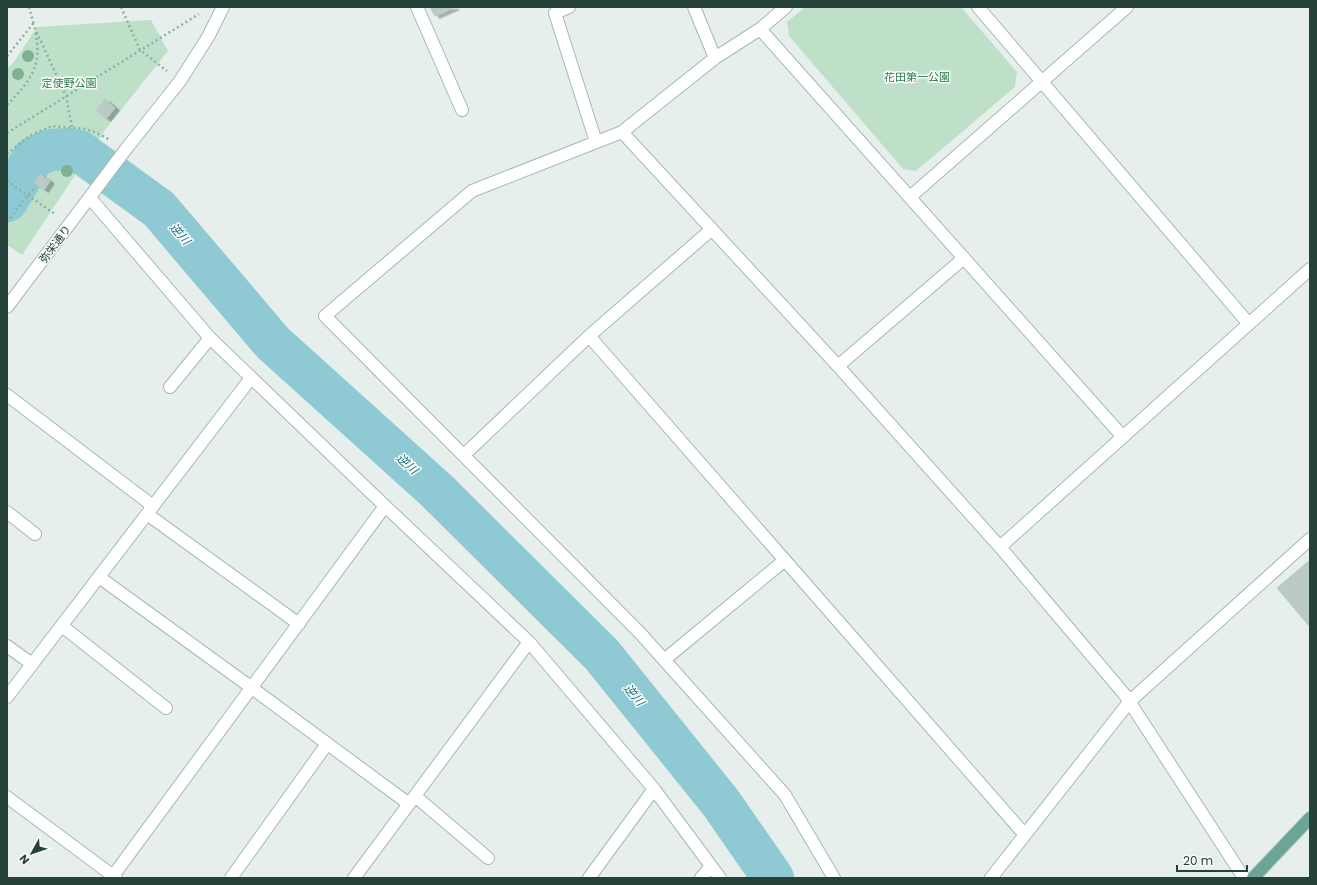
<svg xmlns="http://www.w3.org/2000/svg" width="1317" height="885" viewBox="0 0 1317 885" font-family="Poppins,'Noto Sans JP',sans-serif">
<defs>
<filter id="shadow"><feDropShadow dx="4.5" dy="2.5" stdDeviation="0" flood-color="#0004"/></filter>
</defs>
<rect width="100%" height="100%" fill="#e6efeb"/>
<!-- green -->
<path fill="#bfe0c8" d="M805,7H961L1017,72L1015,87L916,171L903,169L789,36L787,22Z
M151,20L168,51L105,130L22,255L7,245V68L14,62L37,27Z"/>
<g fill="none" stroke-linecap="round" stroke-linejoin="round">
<!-- river -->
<path stroke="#8ec9d4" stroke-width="42" d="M7,201L33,158L50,150L68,149L79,151L159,209L273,343L437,491L602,655L721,803L773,878"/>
</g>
<!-- building -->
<path fill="#bbcac4" stroke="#b8c9c2" filter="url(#shadow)" d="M430,7H455L435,16Z
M105,99L115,108L106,119L96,110Z
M40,174L50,181L44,190L34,183Z
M1310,560V627L1277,588Z"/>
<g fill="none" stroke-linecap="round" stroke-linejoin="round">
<!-- minor casing -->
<g stroke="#a8b8b2" stroke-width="14">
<path id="minor" d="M417,7L462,110
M569,7L555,13L596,142
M694,7L715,58
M786,7L760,29L715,58L622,132L472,191L325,316L640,633L785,795L834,878
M978,7L1249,324
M760,29L1123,437
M622,132L838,366L1000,547L1125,695L1244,878
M910,197L1127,7
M90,198L210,338L385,506L529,642L654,789L720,878
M712,229L589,336L1025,835
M7,307L126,149L180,81L208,37L223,7
M838,366L964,258
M170,387L210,338
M7,395L153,506
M464,455L589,336
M7,512L35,534
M147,514L299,624
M1000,547L1310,269
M99,577L252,688L409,804
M62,626L166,708
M7,646L32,664
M664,660L785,560
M7,697L251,378
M415,796L488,858
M7,797L116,878
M113,876L385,506
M231,878L327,744
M354,878L529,642
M589,878L654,789
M701,878L711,866
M991,878L1130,701L1310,539"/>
</g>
<!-- major casing -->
<g stroke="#c2cac8" stroke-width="14">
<path id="major" d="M1253,878L1310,818"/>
</g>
<!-- path -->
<path stroke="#86b3a5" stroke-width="2.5" stroke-dasharray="2 3" stroke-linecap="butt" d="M29,7L34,25
M121,7L140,50L167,71
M7,56L33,24L66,96L72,127
M7,105C31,80 43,66 35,30
M7,133L199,14
M7,154L29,136L52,126L85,129L95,132L110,140
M7,181L55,214
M7,222L28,195L36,187"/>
<!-- minor -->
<use href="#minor" stroke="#fff" stroke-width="12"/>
<!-- major -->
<use href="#major" stroke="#6aa596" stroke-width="12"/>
</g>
<!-- trees -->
<g fill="#80af93">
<circle cx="28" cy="56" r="6"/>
<circle cx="18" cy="74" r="6"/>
<circle cx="67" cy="171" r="6"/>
</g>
<g text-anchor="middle" stroke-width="3" stroke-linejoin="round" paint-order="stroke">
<!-- park labels -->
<g font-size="11" fill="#2d7a4b" stroke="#f7fbf9">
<text x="917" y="81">花田第一公園</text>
<text x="69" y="87">定使野公園</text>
</g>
<!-- street labels -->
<g font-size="11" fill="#24423a" stroke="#f7fbf9">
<text transform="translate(55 244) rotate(-53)" y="4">弥栄通り</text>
</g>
<!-- water labels -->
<g font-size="12" font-style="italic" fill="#1c6f80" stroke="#f7fbf9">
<text transform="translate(180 234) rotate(49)" y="4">逆川</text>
<text transform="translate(407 464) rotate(42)" y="4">逆川</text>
<text transform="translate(634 695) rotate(51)" y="4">逆川</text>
</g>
</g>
<!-- border -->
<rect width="1317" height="885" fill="none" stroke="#24423a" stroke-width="16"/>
<!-- north arrow -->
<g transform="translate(32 853) rotate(230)" stroke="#f7fbf9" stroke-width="3" paint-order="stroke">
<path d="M0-3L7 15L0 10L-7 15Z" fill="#24423a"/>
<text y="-6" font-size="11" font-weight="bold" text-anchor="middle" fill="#24423a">N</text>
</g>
<!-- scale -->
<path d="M1177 865v6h70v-6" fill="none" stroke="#24423a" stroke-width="2"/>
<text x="1183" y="865" font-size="12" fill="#24423a" stroke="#f7fbf9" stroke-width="3" paint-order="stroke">20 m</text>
</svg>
